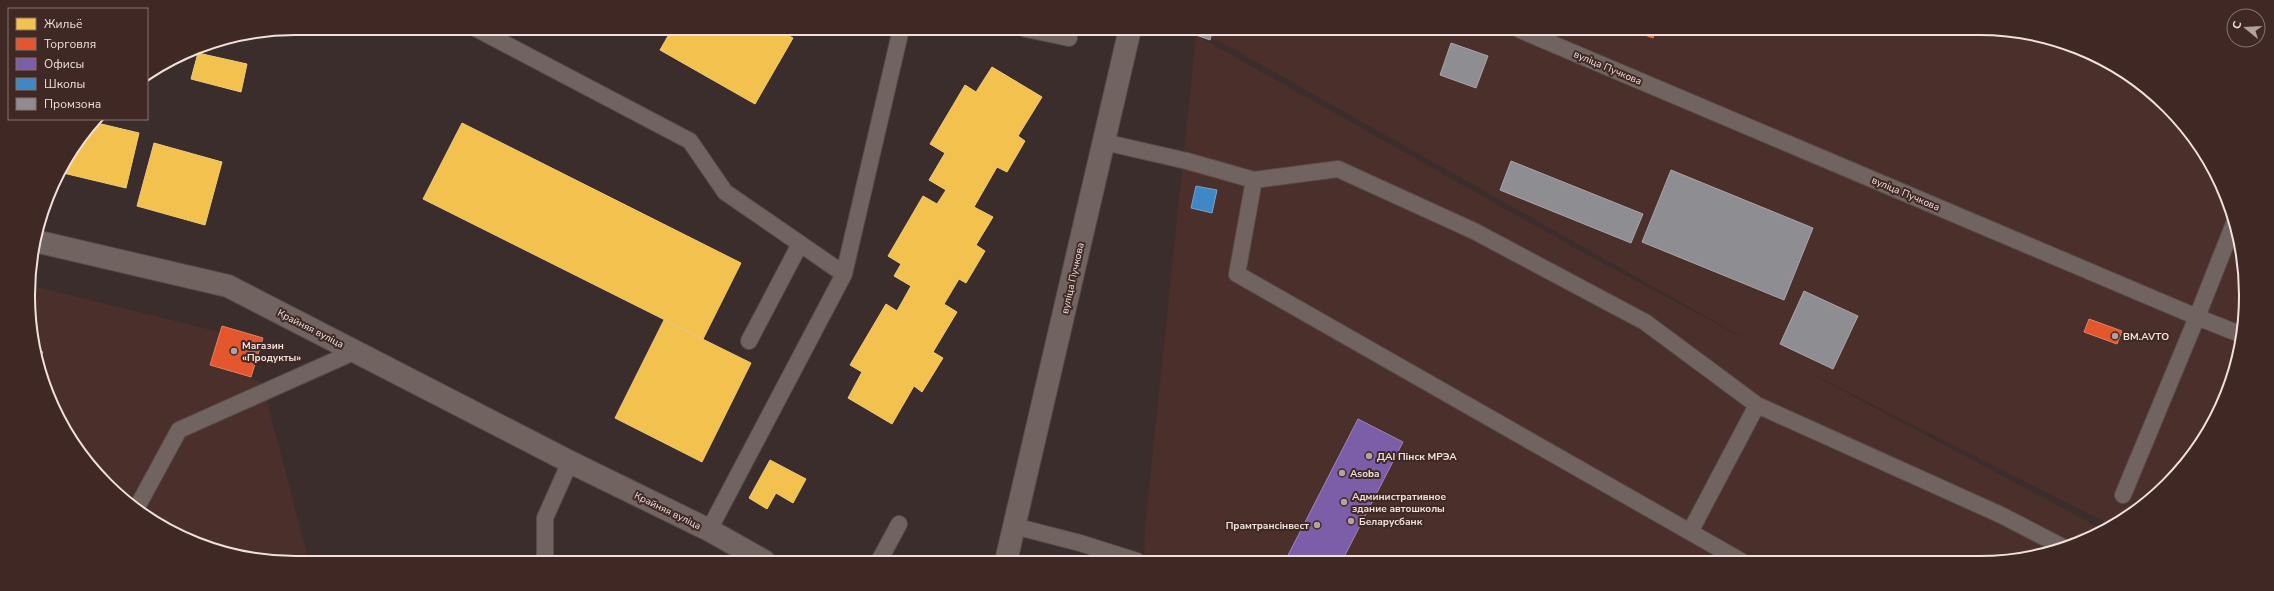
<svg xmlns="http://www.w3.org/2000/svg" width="2274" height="591" viewBox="0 0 2274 591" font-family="'Nunito Sans',sans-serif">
<rect width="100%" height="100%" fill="#3a2d2b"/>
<!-- built -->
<path fill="#4a2f2a" d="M1191,29L2014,30L2065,42L2112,64L2155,95L2191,133L2219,177L2237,226L2245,278L2244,331L2218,414L2167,485L2111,525L1804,370L2104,530L2097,536L2013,561H1144L1145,528L1196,35L1584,253L1751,342L1228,46Z
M29,285L220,332L210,365L262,382L309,561H260L210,549L162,527L119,497L83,459L56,414L37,365Z"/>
<!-- homes -->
<path fill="#f2c14e" stroke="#f1cb79" d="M672,29H776L793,38L755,104L660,50Z
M198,53L247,64L241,92L191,79Z
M992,67L1042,97L1018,136L1025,141L1007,172L997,167L974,207L993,217L976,245L985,251L966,283L959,279L944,304L957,312L933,352L943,358L922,392L914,386L892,424L848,398L862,372L850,365L886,304L897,311L911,286L894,276L901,264L888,256L923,196L937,204L946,190L929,180L945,153L930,144L965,85L976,92Z
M93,122L139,133L126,188L59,172L83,132Z
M462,123L741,263L703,339L423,199Z
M154,143L222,162L205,225L137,206Z
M664,320L751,363L702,462L615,418Z
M770,460L806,479L793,503L776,493L767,509L749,498Z"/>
<!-- shops -->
<path fill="#e4572e" stroke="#e88062" d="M1631,30H1656L1653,38Z
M2089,319L2122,331L2117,344L2084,332Z
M222,326L263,338L251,377L210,365Z"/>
<!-- offices -->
<path fill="#7b5ea7" stroke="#9e85b7" d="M1358,419L1403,442L1342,561H1285Z"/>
<!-- schools -->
<path fill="#3f88c5" stroke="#74a3cc" d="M1196,186L1217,190L1212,213L1191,208Z"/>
<!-- industry -->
<path fill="#8d8d92" stroke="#aba6a8" d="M1198,29H1213L1210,40L1196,35Z
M1451,43L1488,56L1476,88L1440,75Z
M1511,161L1643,214L1631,243L1500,190Z
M1671,170L1813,228L1784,300L1642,242Z
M1804,291L1858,316L1833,369L1780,344Z
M35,348L43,352L37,364Z"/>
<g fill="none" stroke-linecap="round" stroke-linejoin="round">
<!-- service casing -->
<g stroke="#554b49" stroke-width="18">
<path id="service" d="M475,28L690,141L725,192L844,274
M1026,29L1069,38
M1520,30L2197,317L2235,221
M1104,142L1187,161L1254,180L1338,169L1474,231L1645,322L1757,405L1690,532
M1254,180L1237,274L1741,561
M749,341L800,244
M1757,405L2001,515L2061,546
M2123,495L2197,317L2242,335
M136,509L179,430L356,351
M1014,526L1080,543L1137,561
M709,530L844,274L901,29
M545,561V518L570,462
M879,561L899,524"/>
</g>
<!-- minor casing -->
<g stroke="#554b49" stroke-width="24">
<path id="minor" d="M35,241L228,286L570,462L709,530L764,561
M1006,561L1130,29"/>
</g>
<!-- service -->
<use href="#service" stroke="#716360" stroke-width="16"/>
<!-- minor -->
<use href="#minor" stroke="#716360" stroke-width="22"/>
</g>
<!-- markers -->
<g fill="#b0a29f" stroke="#402925" stroke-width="1.5">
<circle cx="2115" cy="336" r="4"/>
<circle cx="234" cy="351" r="4"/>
<circle cx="1369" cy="456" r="4"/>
<circle cx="1342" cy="473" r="4"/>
<circle cx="1344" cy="502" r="4"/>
<circle cx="1351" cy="521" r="4"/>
<circle cx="1317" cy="525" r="4"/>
</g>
<g text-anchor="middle" stroke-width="4" stroke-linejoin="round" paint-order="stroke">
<!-- street labels -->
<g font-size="10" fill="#f0e1dd" stroke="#402925">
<text transform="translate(1608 67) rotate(23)" y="4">вуліца Пучкова</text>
<text transform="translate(1906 193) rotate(23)" y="4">вуліца Пучкова</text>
<text transform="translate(1072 278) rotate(-77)" y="4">вуліца Пучкова</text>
<text transform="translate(311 328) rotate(27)" y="4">Крайняя вуліца</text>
<text transform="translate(668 510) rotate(26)" y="4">Крайняя вуліца</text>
</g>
<!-- poi labels -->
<g font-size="10" font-weight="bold" fill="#f0e1dd" stroke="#402925" text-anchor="start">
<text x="2123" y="340">BM.AVTO</text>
<text x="242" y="349">Магазин<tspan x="242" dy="12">«Продукты»</tspan></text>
<text x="1377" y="460">ДАІ Пінск МРЭА</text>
<text x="1350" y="477">Asoba</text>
<text x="1352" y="500">Административное<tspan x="1352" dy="12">здание автошколы</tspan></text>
<text x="1359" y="525">Беларусбанк</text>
<text x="1309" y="529" text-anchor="end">Прамтрансінвест</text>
</g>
</g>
<!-- crop -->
<path d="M0 0H2274V591H0ZM295 35H1979A260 260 0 0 1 2239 295V296A260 260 0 0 1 1979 556H295A260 260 0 0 1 35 296V295A260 260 0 0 1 295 35Z" fill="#402925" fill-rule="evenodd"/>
<path fill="none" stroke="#f0e1dd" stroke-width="2" d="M295 35H1979A260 260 0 0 1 2239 295V296A260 260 0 0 1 1979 556H295A260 260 0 0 1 35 296V295A260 260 0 0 1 295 35Z"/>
<!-- legend -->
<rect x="8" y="8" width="140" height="112" fill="#402925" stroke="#86736f"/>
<rect x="16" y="18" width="20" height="12" fill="#f2c14e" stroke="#86736f"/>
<text x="44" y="28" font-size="12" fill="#f0e1dd">Жильё</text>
<rect x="16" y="38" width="20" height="12" fill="#e4572e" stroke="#86736f"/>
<text x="44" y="48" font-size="12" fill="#f0e1dd">Торговля</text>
<rect x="16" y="58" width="20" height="12" fill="#7b5ea7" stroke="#86736f"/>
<text x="44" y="68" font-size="12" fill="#f0e1dd">Офисы</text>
<rect x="16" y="78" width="20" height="12" fill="#3f88c5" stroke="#86736f"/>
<text x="44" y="88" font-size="12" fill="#f0e1dd">Школы</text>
<rect x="16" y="98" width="20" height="12" fill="#8d8d92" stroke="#86736f"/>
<text x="44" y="108" font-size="12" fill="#f0e1dd">Промзона</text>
<!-- north arrow -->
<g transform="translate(2246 28) rotate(288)"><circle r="19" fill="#402925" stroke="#86736f"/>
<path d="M0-3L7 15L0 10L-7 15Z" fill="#b0a29f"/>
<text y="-6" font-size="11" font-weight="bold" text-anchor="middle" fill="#f0e1dd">С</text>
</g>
</svg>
